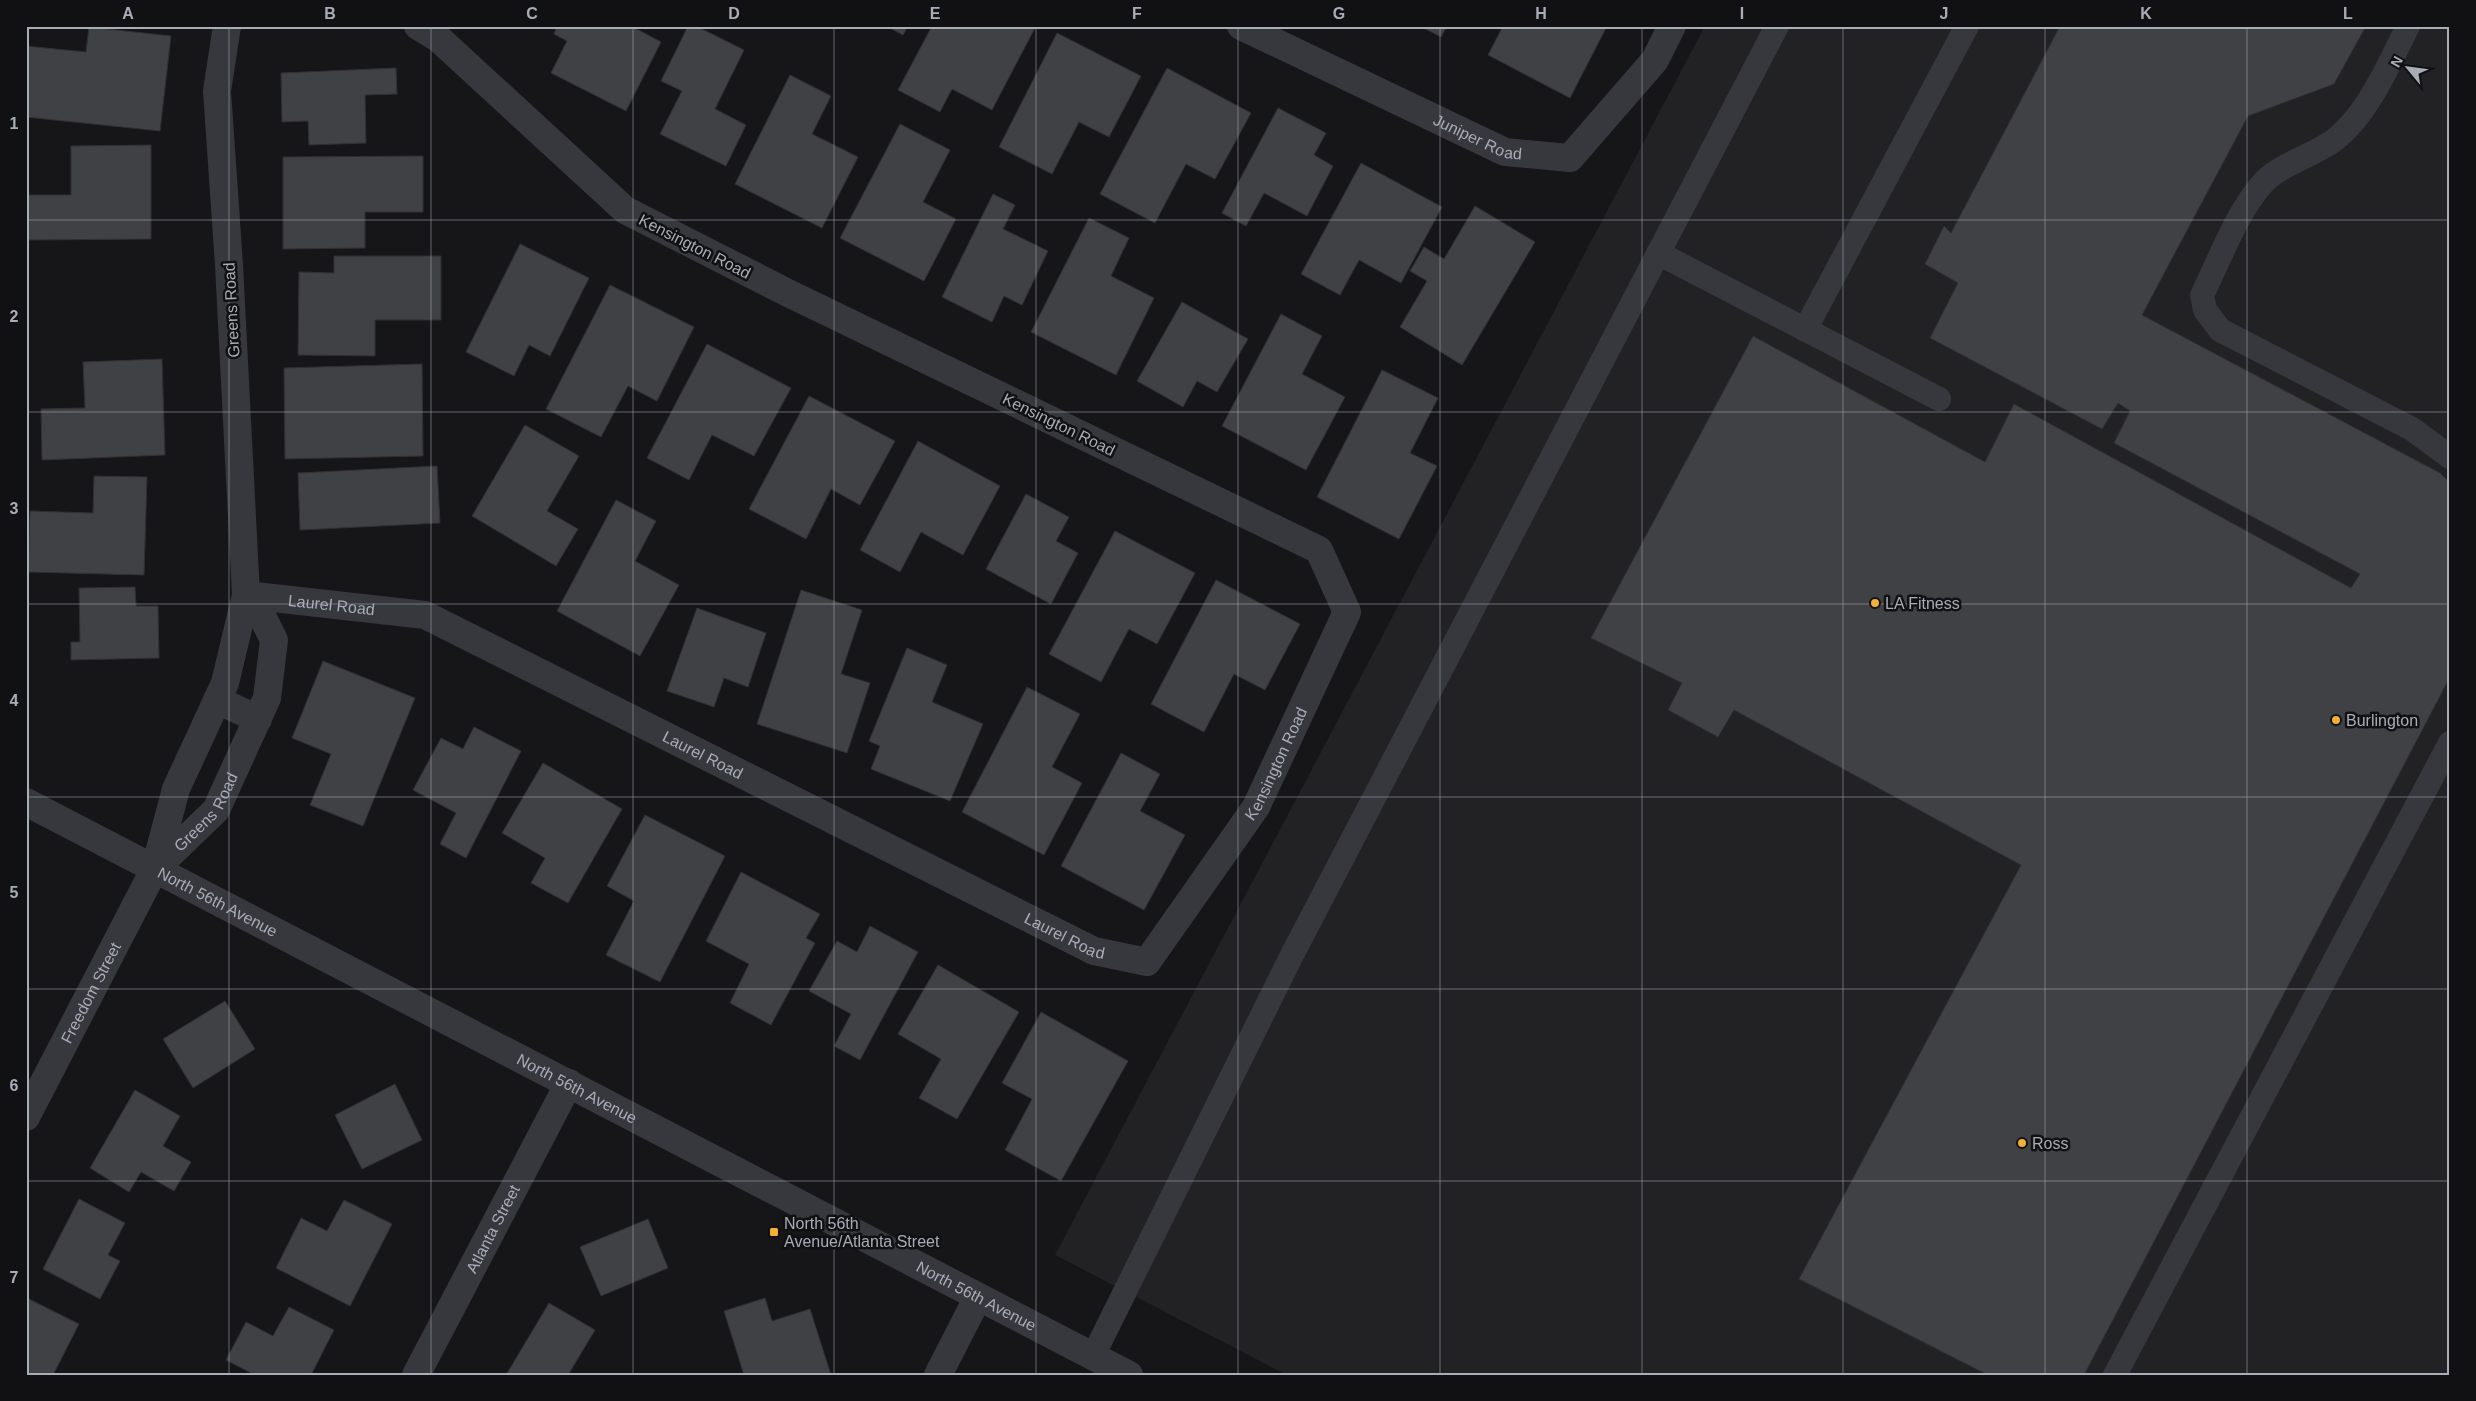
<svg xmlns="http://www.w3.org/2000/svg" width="2476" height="1401" viewBox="0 0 2476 1401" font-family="Arial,sans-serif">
<rect width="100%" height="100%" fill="#161618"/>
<!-- built -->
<path fill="#222225" d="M1705,26H2450V1375H1287L1055,1255Z"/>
<!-- building -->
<path fill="#404145" stroke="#303034" d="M557,26H631L661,42L626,111L551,73L567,41L554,34Z
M688,26H696L744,50L715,109L746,125L726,166L660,134L682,91L661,81Z
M886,26H908L903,35Z
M932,26H1036L992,110L952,89L940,112L898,90Z
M1420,26H1447L1441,37Z
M1503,26H1607L1570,98L1488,55Z
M2060,26H2366L2334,84L2248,116L2142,315L2440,473L2450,483V677L2084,1375H1988L1799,1279L2021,865L1734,710L1718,737L1668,710L1682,683L1591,638L1753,336L1985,462L2014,404L2351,588L2360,574L2114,443L2130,411L2118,403L2102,429L1930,338L1958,283L1925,264L1944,226L1951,233Z
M89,27L171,36L160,131L26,117V46L86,52Z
M1057,33L1141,76L1109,137L1079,122L1052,174L999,147Z
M396,68L397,94L365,95L366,143L309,145L308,121L282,122L281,73Z
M1167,68L1251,113L1215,179L1186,164L1155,223L1100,194Z
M790,75L831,96L812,134L858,157L822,228L735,184Z
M1278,108L1326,133L1314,155L1333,166L1307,216L1264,193L1246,226L1222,213Z
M900,124L950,150L923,202L956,219L924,281L840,238Z
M151,145V239L28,240L27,195H71V146Z
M423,156V212H365V248L283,249V157Z
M1361,163L1442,207L1401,283L1359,260L1340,295L1301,274Z
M993,194L1015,205L1003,229L1048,251L1022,305L1004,296L992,322L942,297Z
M1475,206L1535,242L1462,365L1400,327L1427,281L1410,271L1424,247L1444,259Z
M1089,218L1129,238L1111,276L1154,298L1116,375L1031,332Z
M520,244L589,278L550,356L529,345L514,376L466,352Z
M334,256H441V320H375V356L298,355L299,272L334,273Z
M610,285L694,327L657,401L628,386L601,437L546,409Z
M1182,302L1248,339L1217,392L1197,381L1183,407L1137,381Z
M1281,314L1322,336L1302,374L1345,397L1306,470L1222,426Z
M707,344L791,388L754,456L712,435L689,480L647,458Z
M162,359L165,455L42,460L41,409L85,408L83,362Z
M422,364L423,456L285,459L284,368Z
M1382,370L1438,398L1410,453L1437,466L1399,539L1317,497Z
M809,396L895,441L860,505L831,489L806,539L749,509Z
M525,425L579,456L547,511L578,529L556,566L472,516Z
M918,441L1000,486L963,555L921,532L900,572L860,550Z
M437,466L440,523L300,530L298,473Z
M94,476L147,477L144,575L28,572L30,511L93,513Z
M1026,494L1069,517L1056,541L1078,553L1051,604L986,569Z
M616,500L656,521L635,561L679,585L640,656L557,611Z
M1115,531L1195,573L1157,644L1129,629L1101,682L1049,654Z
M1216,580L1300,624L1265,690L1234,674L1204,732L1151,704Z
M135,587L136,606H158L159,658L71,660V642H80L79,588Z
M801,590L862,610L841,674L870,683L847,753L757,724Z
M697,608L766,633L748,687L724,678L714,707L667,691Z
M907,648L947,665L932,702L983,724L950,801L871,769L880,746L869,741Z
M323,661L415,698L363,826L310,805L331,754L292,738Z
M1027,687L1080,714L1052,767L1082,783L1044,855L962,812Z
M474,727L521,751L466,858L440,844L456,813L413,790L441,738L463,749Z
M1121,753L1160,774L1140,811L1185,835L1144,910L1061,866Z
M543,763L622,809L568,903L531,883L545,858L502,833Z
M645,815L725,856L660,982L606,955L634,901L607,886Z
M741,872L820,914L806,938L815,943L771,1025L730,1003L749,964L706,941Z
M870,926L918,952L860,1060L834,1046L851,1014L809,991L837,941L857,952Z
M938,965L1019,1012L957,1119L919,1098L941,1059L898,1034Z
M225,1001L255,1049L193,1088L163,1039Z
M1041,1012L1128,1061L1061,1181L1005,1150L1032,1099L1002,1083Z
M395,1084L422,1140L362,1169L335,1115Z
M135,1090L180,1116L163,1146L191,1162L174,1191L141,1172L129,1192L90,1168Z
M79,1199L125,1223L108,1255L120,1261L100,1299L43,1269Z
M344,1200L392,1224L350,1306L276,1268L301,1218L327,1231Z
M648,1219L668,1268L601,1296L580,1247Z
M27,1298L79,1324L53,1375H26Z
M765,1298L772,1321L810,1309L831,1375H744L724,1311Z
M549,1303L595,1330L568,1375H506Z
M289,1307L334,1330L311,1375H255L226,1360L246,1322L273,1336Z"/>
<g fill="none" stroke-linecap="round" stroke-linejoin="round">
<!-- service -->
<path stroke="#37383d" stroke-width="24" d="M2408,26C2389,64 2366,119 2330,143C2309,157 2279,165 2262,184C2236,214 2220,259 2202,295L2205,310L2220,330L2412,429L2450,457
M1658,253L1939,399
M1805,330L1967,26
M1093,1356L1292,955L1777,26
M2115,1375L2450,743"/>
<!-- minor -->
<g stroke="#37383d" stroke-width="28">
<path id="s1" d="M1241,26L1505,152L1570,158L1655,60L1672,26"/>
<path id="s2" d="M246,595L425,615L1094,951L1147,962L1256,807L1347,612L1319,550L788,293L625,210L438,38L418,26"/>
<path d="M217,700L258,719"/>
<path id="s3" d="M156,868L216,810L267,698L274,640L264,620L246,595"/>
<path id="s4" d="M26,1117L155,868L176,789L225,683L246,595L229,265L217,91L227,26"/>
<path id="s5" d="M416,1375L569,1083"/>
<path d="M938,1375L978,1297"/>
</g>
<!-- tertiary -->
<path stroke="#37383d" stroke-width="28" id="s6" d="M26,802L1129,1375"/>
</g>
<!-- grid -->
<path fill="none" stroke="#a8adb8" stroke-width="1" stroke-opacity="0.55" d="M229,26V1375M431,26V1375M633,26V1375M834,26V1375M1036,26V1375M1238,26V1375M1440,26V1375M1642,26V1375M1843,26V1375M2045,26V1375M2247,26V1375M26,220H2450M26,412H2450M26,604H2450M26,797H2450M26,989H2450M26,1181H2450"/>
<!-- markers -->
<g fill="#f2b134" stroke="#111113" stroke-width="2">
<circle cx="1875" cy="603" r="5"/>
<circle cx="2336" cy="720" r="5"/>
<circle cx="2022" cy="1143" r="5"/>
<rect x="769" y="1227" width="10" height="10" rx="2.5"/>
</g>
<g text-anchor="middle" stroke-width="5" stroke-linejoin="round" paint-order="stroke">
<!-- street labels -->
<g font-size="16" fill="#a8adb8" stroke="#111113">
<text dy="6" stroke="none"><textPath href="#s1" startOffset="262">Juniper Road</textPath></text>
<text transform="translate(695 246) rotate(27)" y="6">Kensington Road</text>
<text transform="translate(231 310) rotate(-93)" y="6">Greens Road</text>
<text transform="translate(1059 424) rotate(26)" y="6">Kensington Road</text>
<text dy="6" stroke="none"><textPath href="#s2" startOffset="86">Laurel Road</textPath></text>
<text dy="6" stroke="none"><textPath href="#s2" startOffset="491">Laurel Road</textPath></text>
<text dy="6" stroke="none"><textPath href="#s2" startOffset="1220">Kensington Road</textPath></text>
<text dy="6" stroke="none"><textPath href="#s3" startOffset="76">Greens Road</textPath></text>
<text dy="6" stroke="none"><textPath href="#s6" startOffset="216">North 56th Avenue</textPath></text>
<text dy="6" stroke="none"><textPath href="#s2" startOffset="896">Laurel Road</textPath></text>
<text dy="6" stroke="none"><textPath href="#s4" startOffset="140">Freedom Street</textPath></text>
<text dy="6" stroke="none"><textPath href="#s6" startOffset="621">North 56th Avenue</textPath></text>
<text dy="6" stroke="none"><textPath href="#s5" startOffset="165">Atlanta Street</textPath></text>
<text dy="6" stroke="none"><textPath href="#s6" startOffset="1071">North 56th Avenue</textPath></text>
</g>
<!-- poi labels -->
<g font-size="16" fill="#a8adb8" stroke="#111113" text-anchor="start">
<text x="1885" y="609">LA Fitness</text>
<text x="2346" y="726">Burlington</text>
<text x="2032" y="1149">Ross</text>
<text x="784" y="1229">North 56th<tspan x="784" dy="18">Avenue/Atlanta Street</tspan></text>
</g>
</g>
<!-- border -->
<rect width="2476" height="1401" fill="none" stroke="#111113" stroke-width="55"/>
<!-- north arrow -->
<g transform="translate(2408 68) rotate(299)" stroke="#111113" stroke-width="4" paint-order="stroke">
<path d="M0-4L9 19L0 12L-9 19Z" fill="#a8adb8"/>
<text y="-8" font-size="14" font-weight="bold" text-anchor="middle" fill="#a8adb8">N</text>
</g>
<rect x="28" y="28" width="2420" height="1346" fill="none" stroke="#a8adb8" stroke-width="2"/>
<g font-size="16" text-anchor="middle" font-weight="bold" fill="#a8adb8">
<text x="128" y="19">A</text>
<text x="330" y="19">B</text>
<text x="532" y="19">C</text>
<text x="734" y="19">D</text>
<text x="935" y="19">E</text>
<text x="1137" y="19">F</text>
<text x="1339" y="19">G</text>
<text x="1541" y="19">H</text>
<text x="1742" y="19">I</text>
<text x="1944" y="19">J</text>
<text x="2146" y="19">K</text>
<text x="2348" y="19">L</text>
<text x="14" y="129">1</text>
<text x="14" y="322">2</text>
<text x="14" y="514">3</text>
<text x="14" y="706">4</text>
<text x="14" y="898">5</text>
<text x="14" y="1091">6</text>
<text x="14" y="1283">7</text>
</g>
</svg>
